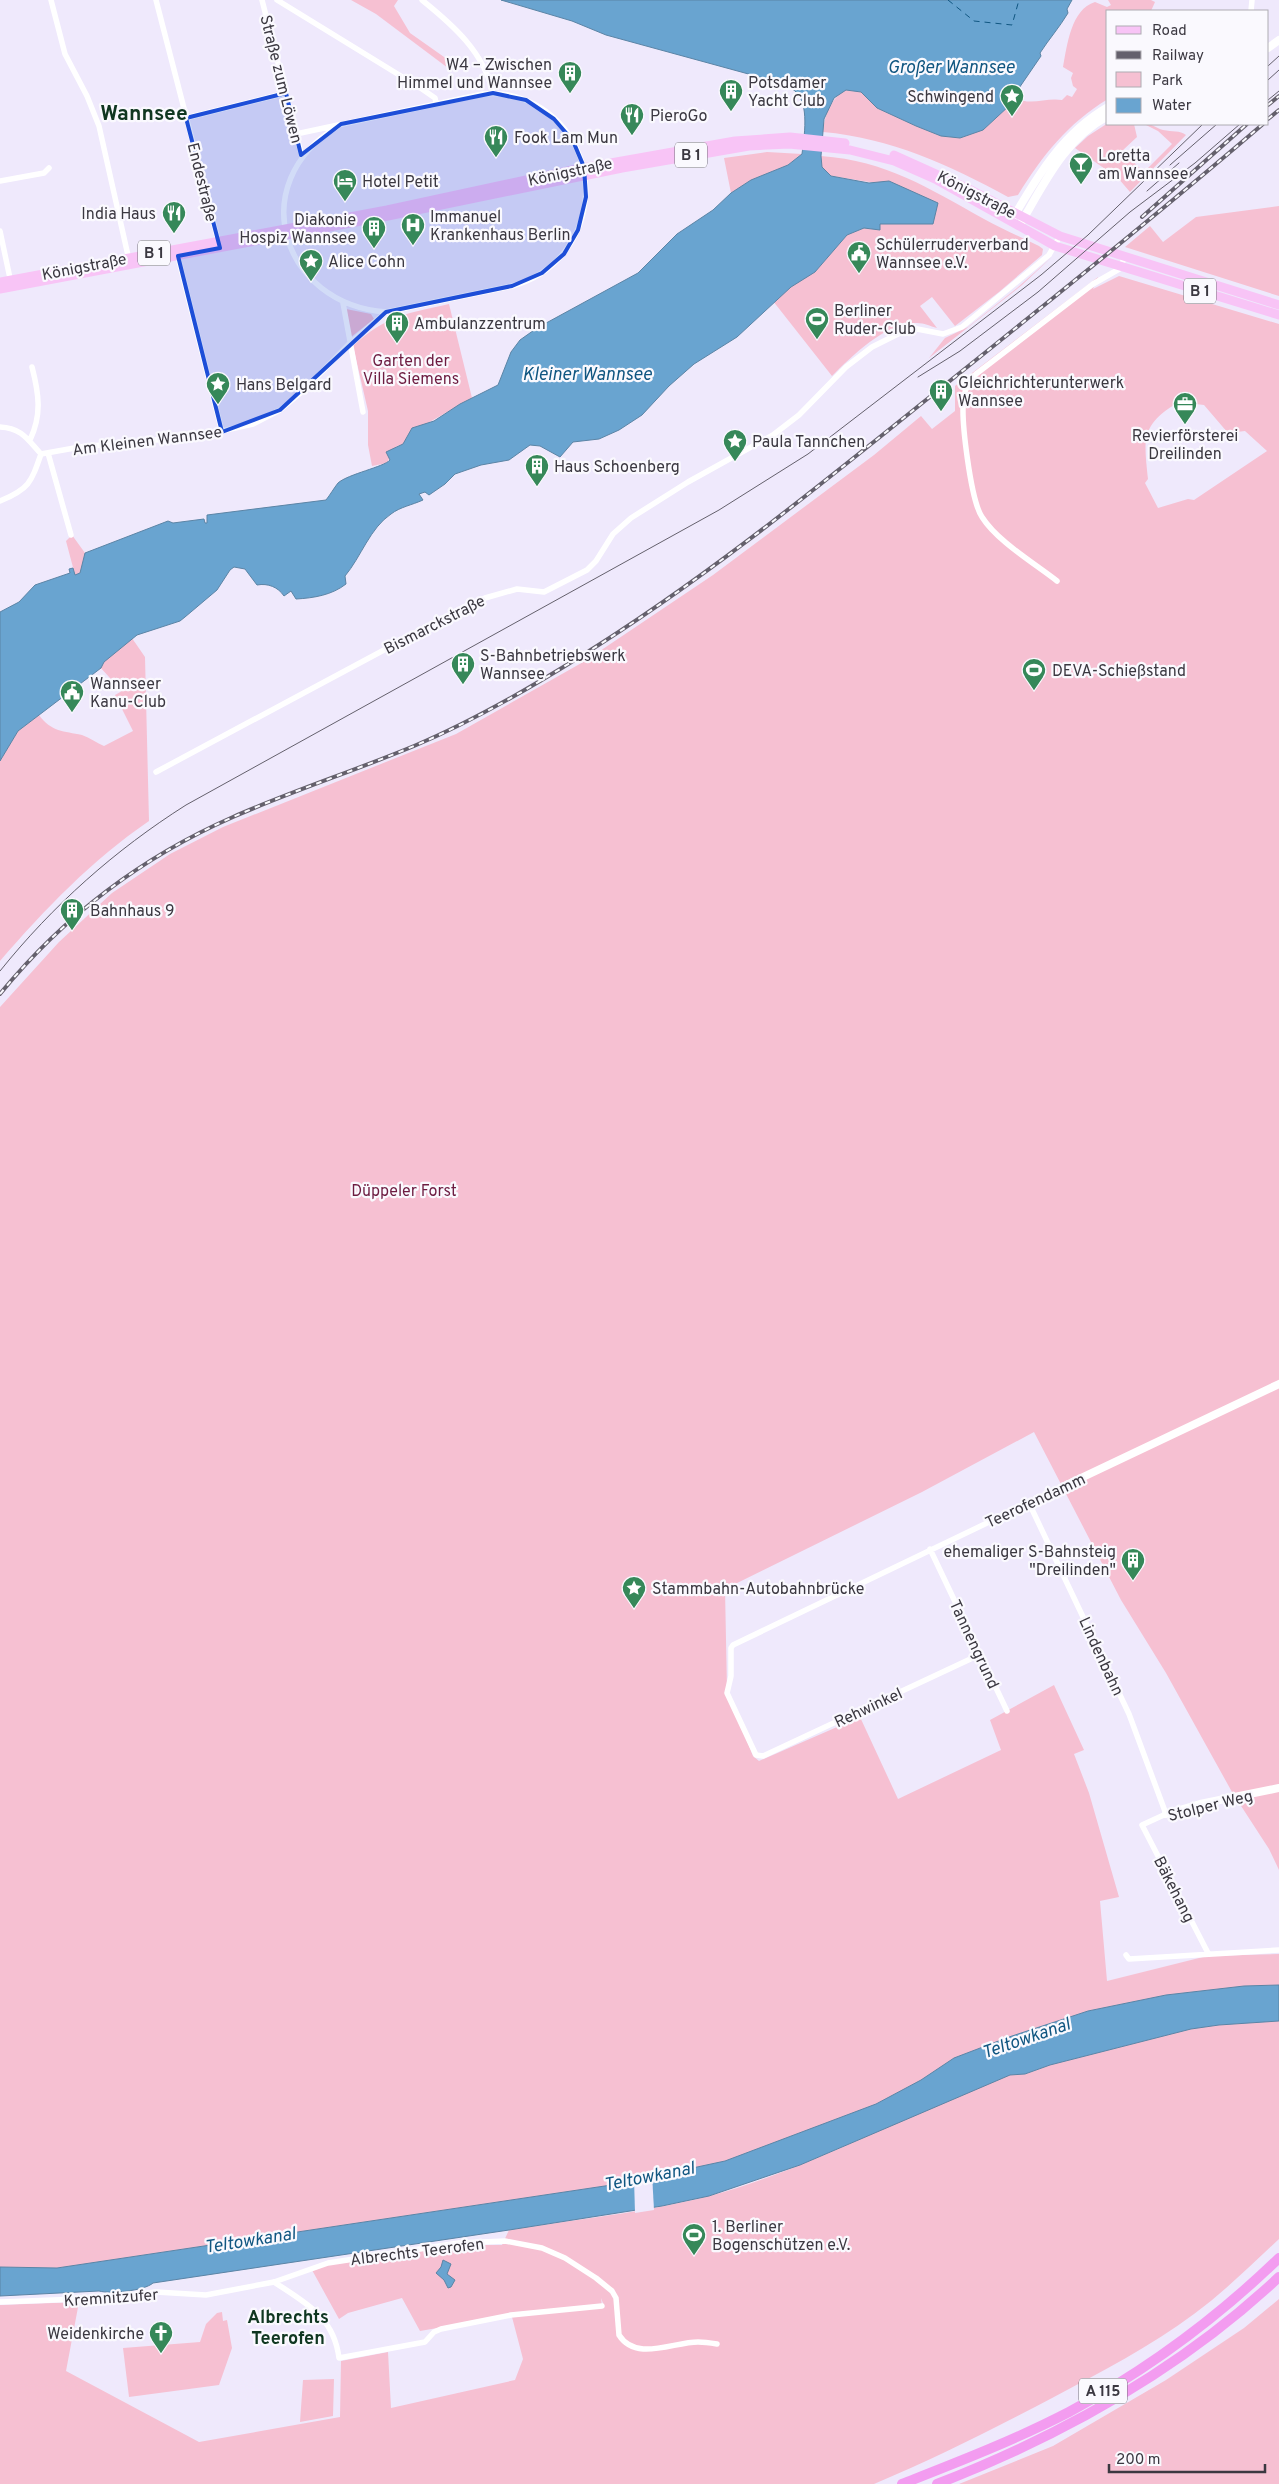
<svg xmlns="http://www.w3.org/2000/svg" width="1279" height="2484" viewBox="0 0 1279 2484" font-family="Overpass,sans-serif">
<rect width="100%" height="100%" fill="#efe9fc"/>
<!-- green -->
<path fill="#f6c0d2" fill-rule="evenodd" d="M351,0H398L394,6L410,33L454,64L452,71L376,14Z
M1108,0H1151L1155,2L1151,11H1108V99C1068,123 1042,156 1018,195L1008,197C950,165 890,138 823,132C824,117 831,97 846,90L861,92L877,108L916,126L941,136L960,138L983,130L1009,106L1015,97C1029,107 1046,97 1062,100L1067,95L1072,97L1077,89L1073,86L1071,78L1073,73L1063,67C1067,46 1071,9 1095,2L1107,7L1111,5Z
M1108,123L1134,124L1137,137L1122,151L1144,172L1172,144L1158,131L1144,124C1153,124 1156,128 1163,130C1172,132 1180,130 1186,135L1130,192L1118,178L1075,148L1088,136Z
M767,152L802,154L788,165L751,180L731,193L724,158Z
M821,156C887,161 928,188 984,219C1002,229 1021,237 1039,246L1043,249L1042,255L999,292L955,326L932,297L920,306L937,328C930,326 924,323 917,323C886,322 852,356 832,376L773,301L797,282L815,272L847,235L864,228L880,230V224H933L876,183L831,176L822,167Z
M1279,206V296L1125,247L1150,226L1163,242L1196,217Z
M1053,256L1022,285L929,358L945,338L968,327L1017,288Z
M1119,276L1279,324V1870L1269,1849L1232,1792L1166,1673L1121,1600L1034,1432L922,1492L725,1589L727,1690L753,1756L759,1761L860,1717L898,1799L1001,1750L990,1720L1054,1685L1084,1750L1074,1754L1089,1793L1119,1897L1100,1901L1107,1981L1207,1956L1279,1954V1985L1244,1986L1166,1995L1088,2011L1009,2037L954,2058L921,2080L876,2104L725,2161L618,2184L57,2268L0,2267V1007L59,942L112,893L170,854L223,827L456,734L585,661L713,575L874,455L921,416L932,429L955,411V386L1098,277L1093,289ZM1179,402L1204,405L1228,433L1245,431L1267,451L1194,500L1188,499L1158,508L1145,483L1148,479C1144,439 1140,425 1179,402Z
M449,304L472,398L426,424L402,445L397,446L393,450L387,463L372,466L368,445V411L353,346C385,316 408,313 449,304Z
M346,309L371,314L374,319L351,337Z
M72,535L85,553L80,573L75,575L66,541Z
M125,628L145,657L149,821C92,860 45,909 0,961V761L18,731L39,715C51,732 64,731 82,735C90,738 97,743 104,746L133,731L115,695L122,691L86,652Z
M1279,2021V2239C1251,2265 1224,2292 1194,2314C1151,2346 1101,2372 1054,2397C995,2428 936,2458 874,2484H0V2305L79,2302L66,2371L199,2442L340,2417L341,2361L388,2352L391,2408L515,2380L523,2359L512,2317L604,2306L601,2298L602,2306L537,2311L420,2331L402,2298L348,2313L339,2319L312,2270L328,2265L463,2245H502L509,2230C585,2218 663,2211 737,2188C831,2158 918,2109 1010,2075L1026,2074L1050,2065L1191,2029L1219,2025Z
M1279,2299V2484H959L1053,2446L1166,2380L1244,2328Z
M222,2312L223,2321L227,2320L232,2348L219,2385L129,2397L123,2348L200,2342L206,2324L217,2313Z
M334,2379L333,2416L300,2422L303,2380Z"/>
<!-- water -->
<path fill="#69a4d0" stroke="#5b84a5" d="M501,0H1072L1067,9L1068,13C1059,28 1049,39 1040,53L1041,56L1015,94V97L1010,105L983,130L960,138L941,136L916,126L877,108L861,92L846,90L834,98L824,119L821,156L822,167L831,176L869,183L889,181L938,203L933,224H880V230L864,228L847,235L815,272L791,287L737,337L694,364L669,386L642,415L619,430L599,439L573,442L560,457L540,446L530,445L509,460L481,465L455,474L445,484L429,495L425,492L419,494L423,500C412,505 400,507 391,514C370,528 361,557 345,576L346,584C332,595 314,598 296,599L291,591L284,596C278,587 268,583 257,585L245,569L234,567L230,570L217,590L185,617L180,621L137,635L104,662L101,668L18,731L0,761V612L19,602L35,585L70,573L69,569L73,568L75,575L80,573L85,553L168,521L173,523L204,519L205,523H207V515L326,500C330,495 334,488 338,483C348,474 384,467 390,460L386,452L403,444L412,428L434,421L460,404L498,385L511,352L520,340L537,328L638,273L677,234L713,210L731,193L751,180L788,165L802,154C804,138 810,103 795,91C792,88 788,88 785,84L606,35L572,21Z
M1279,1985V2021L1219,2025L1191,2029L1050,2065L1025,2074L1010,2075L800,2165L709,2196L662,2206L509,2230L153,2283C144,2291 110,2294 99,2291L0,2296V2267L57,2268L618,2184L725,2161L876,2104L921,2080L954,2058L1009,2037L1088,2011L1166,1995L1244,1986Z
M443,2260L451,2264L447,2274L455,2280L451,2287L448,2288L444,2280L436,2273L441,2267Z"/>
<!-- pier -->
<path fill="#efe9fc" d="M652,2174L654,2210L635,2213L634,2178Z"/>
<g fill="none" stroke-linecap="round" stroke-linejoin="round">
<!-- ferry -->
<path stroke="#105681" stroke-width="1" stroke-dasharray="6 5" stroke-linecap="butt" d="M948,0L974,21L1012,25L1019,0"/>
<!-- street -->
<path stroke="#fff" stroke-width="5.5" d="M51,0L65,54L87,96L99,126L129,260
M156,0L219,244
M262,0L302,157
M277,0L422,89L435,98L436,103
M422,0C453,25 484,52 493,93
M1251,11L1252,0
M186,118L286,93
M337,127C244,183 281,304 386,312
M0,181L44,173L49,168
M0,231L11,283
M177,253L222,432
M343,303L363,412
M0,427C22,428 28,440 41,454
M30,440C42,415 39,394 32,367
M48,453L71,535
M0,501C29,489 31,483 41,454L80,447L199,436L253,424L280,410L303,391L350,343L386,312L512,286C598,263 613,147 534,104C518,96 501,92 483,94L296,134
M1057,581C1034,563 997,541 982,517C971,501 960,417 964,397C965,389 970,380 976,374L1093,284L1121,268L1124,257
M156,772L468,605L485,598L517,589L544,592L587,570L596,561L613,534L631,518L688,482L773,435L799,415L846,367L872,347L904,331L917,329L943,334L962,327L1049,255L1060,236
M1029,1503L1129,1714L1166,1814L1142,1825L1208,1953
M930,1549L1007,1711
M979,1655L763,1756L756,1755L727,1693L731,1676V1648L733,1645L1062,1487
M1126,1955L1129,1959L1279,1950
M274,2282C306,2303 334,2317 339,2358L425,2342L434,2332L441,2329L511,2315L602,2306
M0,2302L106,2298L156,2292L206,2295L274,2282L328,2263L459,2243L505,2241L542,2248L565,2258L596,2278L612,2291L616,2298L619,2335C636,2362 673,2342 698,2342C704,2342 711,2343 717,2344"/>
<!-- secondary -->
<path stroke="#fff" stroke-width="8" d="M1268,48L1279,40
M1013,218C1038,175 1063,133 1108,107
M1021,223C1045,182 1065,139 1108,116
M1062,1487L1279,1384
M1166,1814L1200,1804L1279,1788"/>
<!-- primary -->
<path stroke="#f8c4f6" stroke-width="9" d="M894,155L965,187L1060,236L1279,305
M0,282L387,210L577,169L735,141L790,137L845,143
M0,289L388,216L622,168L749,146L789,144L850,150L894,161L937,180L1055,246L1279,315"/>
<!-- highway -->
<path stroke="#f39cf0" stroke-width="10" d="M902,2484C958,2462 1015,2440 1069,2412C1145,2371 1217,2318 1279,2258
M937,2484C1063,2435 1180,2370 1279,2277"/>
<!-- tram -->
<path stroke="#64606c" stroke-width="1" d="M1268,66L1279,56
M1268,80L1279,70
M1268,100L1279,91
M1170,165L1217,124
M1147,191L1179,163
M918,377L960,351L1038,292L1130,212L1195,163L1240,124
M0,971C53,905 115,850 186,805L719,510L808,454L1041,275L1088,235L1203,124"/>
<!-- rail casing -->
<g stroke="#64606c" stroke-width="4">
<path id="rail" d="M1268,105L1279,96
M1268,119L1279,110
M1142,217L1247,124
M0,994C63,917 142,857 233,817C292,791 354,771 414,746C471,722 525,691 578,658C699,583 809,494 921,404C1036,312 1151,220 1263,124"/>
</g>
<!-- rail -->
<use href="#rail" stroke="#faf9fe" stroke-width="2" stroke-dasharray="5.5" stroke-linecap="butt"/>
</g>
<!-- marked area -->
<path fill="#1d4ed8" fill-opacity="0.2" stroke="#1d4ed8" stroke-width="4" stroke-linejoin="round" d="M286,93L301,155L341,124L493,93L526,100L554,119L573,141L584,167L586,197L578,230L564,254L542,273L512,286L386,312L280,410L222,432L178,256L220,248L186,118Z"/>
<!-- icons -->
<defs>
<g id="building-pin" transform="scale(1.25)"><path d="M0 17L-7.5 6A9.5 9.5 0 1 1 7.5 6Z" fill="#368859" stroke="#faf9fe"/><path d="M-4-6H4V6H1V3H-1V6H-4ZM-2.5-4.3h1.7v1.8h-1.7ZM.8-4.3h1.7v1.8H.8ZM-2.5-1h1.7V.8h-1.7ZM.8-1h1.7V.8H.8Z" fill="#fff"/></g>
<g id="sight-pin" transform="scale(1.25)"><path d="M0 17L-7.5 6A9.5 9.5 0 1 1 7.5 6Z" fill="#368859" stroke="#faf9fe"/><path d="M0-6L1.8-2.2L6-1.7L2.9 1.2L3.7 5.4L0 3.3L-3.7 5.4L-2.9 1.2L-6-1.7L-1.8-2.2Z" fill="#fff"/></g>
<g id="restaurant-pin" transform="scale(1.25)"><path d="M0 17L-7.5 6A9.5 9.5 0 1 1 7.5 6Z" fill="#368859" stroke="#faf9fe"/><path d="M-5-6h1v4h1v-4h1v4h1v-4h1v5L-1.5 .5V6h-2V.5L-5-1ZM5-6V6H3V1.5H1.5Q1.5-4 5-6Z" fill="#fff"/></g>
<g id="bar-pin" transform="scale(1.25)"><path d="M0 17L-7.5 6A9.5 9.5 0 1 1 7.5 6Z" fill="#368859" stroke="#faf9fe"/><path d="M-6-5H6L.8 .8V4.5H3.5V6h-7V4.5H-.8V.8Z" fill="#fff"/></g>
<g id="hotel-pin" transform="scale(1.25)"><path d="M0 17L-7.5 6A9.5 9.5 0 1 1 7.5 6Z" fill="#368859" stroke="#faf9fe"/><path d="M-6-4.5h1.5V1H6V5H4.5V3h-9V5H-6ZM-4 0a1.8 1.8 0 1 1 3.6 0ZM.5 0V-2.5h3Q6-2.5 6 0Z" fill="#fff"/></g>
<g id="hospital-pin" transform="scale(1.25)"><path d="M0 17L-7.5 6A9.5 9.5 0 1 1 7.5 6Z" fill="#368859" stroke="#faf9fe"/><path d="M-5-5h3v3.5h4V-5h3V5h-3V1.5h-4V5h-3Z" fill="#fff"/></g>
<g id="civic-pin" transform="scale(1.25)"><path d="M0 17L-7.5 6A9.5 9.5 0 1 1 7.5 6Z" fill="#368859" stroke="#faf9fe"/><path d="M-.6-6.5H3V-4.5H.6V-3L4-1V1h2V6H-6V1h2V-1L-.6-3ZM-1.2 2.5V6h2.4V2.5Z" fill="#fff"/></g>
<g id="stadium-pin" transform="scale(1.25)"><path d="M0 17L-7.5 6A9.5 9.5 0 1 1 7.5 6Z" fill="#368859" stroke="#faf9fe"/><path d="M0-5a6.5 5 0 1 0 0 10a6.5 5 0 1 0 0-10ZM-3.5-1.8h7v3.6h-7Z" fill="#fff"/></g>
<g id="office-pin" transform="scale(1.25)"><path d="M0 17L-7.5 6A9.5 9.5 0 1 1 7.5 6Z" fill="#368859" stroke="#faf9fe"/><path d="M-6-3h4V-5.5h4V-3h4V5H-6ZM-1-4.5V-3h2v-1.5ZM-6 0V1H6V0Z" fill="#fff"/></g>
<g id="church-pin" transform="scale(1.25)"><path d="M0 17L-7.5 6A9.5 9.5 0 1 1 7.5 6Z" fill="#368859" stroke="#faf9fe"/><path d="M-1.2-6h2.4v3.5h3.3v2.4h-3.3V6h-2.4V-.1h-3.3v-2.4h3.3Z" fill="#fff"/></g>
</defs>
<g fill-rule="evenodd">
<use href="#building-pin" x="570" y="73"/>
<use href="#building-pin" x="731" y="91"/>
<use href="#sight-pin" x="1012" y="96"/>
<use href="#restaurant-pin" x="632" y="115"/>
<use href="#restaurant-pin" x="496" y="137"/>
<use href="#bar-pin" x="1081" y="164"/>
<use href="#hotel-pin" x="345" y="181"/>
<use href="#restaurant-pin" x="174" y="213"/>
<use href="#hospital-pin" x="413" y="225"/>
<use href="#building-pin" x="374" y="228"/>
<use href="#civic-pin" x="859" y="253"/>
<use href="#sight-pin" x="311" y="261"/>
<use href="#stadium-pin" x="817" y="319"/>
<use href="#building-pin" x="397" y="323"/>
<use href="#sight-pin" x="218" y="384"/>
<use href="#building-pin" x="941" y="391"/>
<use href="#office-pin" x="1185" y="404"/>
<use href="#sight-pin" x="735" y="441"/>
<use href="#building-pin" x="537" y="466"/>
<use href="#building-pin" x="463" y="664"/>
<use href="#stadium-pin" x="1034" y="670"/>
<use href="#civic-pin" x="72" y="692"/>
<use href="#building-pin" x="72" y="910"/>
<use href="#building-pin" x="1133" y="1560"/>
<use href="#sight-pin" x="634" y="1588"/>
<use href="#stadium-pin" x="694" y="2235"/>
<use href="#church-pin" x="161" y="2333"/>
</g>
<g text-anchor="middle" stroke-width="4.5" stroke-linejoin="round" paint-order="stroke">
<!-- shield labels -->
<g fill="#faf9fe" stroke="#74727a" stroke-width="1">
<rect x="675" y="142.5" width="32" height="25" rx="4"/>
<rect x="138" y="240.5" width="32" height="25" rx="4"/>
<rect x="1184" y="278.5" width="32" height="25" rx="4"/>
<rect x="1079" y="2378.5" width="48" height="25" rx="4"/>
</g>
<g font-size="15" font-weight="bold" fill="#3b3841">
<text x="691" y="160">B 1</text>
<text x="154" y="258">B 1</text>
<text x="1200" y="296">B 1</text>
<text x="1103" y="2396">A 115</text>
</g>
<!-- poi labels -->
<g font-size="16" fill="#3b3841" stroke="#faf9fe" text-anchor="start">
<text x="552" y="70" text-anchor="end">W4 – Zwischen<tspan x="552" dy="18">Himmel und Wannsee</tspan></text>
<text x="748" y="88">Potsdamer<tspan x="748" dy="18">Yacht Club</tspan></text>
<text x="994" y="102" text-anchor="end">Schwingend</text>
<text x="650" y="121">PieroGo</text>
<text x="514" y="143">Fook Lam Mun</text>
<text x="1098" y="161">Loretta<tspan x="1098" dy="18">am Wannsee</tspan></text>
<text x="362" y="187">Hotel Petit</text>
<text x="156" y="219" text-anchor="end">India Haus</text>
<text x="430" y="222">Immanuel<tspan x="430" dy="18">Krankenhaus Berlin</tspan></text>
<text x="356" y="225" text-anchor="end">Diakonie<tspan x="356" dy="18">Hospiz Wannsee</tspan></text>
<text x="876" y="250">Schülerruderverband<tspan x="876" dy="18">Wannsee e.V.</tspan></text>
<text x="328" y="267">Alice Cohn</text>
<text x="834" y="316">Berliner<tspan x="834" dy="18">Ruder-Club</tspan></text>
<text x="414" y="329">Ambulanzzentrum</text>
<text x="958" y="388">Gleichrichterunterwerk<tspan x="958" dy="18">Wannsee</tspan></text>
<text x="236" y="390">Hans Belgard</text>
<text x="1185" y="441" text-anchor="middle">Revierförsterei<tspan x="1185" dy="18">Dreilinden</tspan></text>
<text x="752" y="447">Paula Tannchen</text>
<text x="554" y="472">Haus Schoenberg</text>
<text x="480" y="661">S-Bahnbetriebswerk<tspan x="480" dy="18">Wannsee</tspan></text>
<text x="1052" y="676">DEVA-Schießstand</text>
<text x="90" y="689">Wannseer<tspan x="90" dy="18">Kanu-Club</tspan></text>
<text x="90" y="916">Bahnhaus 9</text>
<text x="1116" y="1557" text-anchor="end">ehemaliger S-Bahnsteig<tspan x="1116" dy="18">"Dreilinden"</tspan></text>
<text x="652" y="1594">Stammbahn-Autobahnbrücke</text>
<text x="712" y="2232">1. Berliner<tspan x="712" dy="18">Bogenschützen e.V.</tspan></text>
<text x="144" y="2339" text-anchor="end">Weidenkirche</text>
</g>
<!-- street labels -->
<g font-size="16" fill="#3b3841" stroke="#faf9fe">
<text transform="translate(282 79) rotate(76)" y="6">Straße zum Löwen</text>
<text transform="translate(570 171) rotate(-12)" y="6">Königstraße</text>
<text transform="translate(203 182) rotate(76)" y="6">Endestraße</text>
<text transform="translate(977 194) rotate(27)" y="6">Königstraße</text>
<text transform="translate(84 266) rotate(-11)" y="6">Königstraße</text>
<text transform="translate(147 440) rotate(-7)" y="6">Am Kleinen Wannsee</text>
<text transform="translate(434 624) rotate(-27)" y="6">Bismarckstraße</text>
<text transform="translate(1035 1500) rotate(-25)" y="6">Teerofendamm</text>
<text transform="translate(975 1644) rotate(65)" y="6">Tannengrund</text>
<text transform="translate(1102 1656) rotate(65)" y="6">Lindenbahn</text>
<text transform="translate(868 1707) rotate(-25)" y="6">Rehwinkel</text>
<text transform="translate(1210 1805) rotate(-14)" y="6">Stolper Weg</text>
<text transform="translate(1175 1889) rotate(63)" y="6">Bäkehang</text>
<text transform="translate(417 2251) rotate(-7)" y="6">Albrechts Teerofen</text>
<text transform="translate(111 2297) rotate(-4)" y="6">Kremnitzufer</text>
</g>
<!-- park labels -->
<g font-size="16" fill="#6d1c41" stroke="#faf9fe">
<text x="411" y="366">Garten der<tspan x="411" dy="18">Villa Siemens</tspan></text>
<text x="404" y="1196">Düppeler Forst</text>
</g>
<!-- water labels -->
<g font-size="18" font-style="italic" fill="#105681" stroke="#faf9fe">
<text x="951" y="73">Großer Wannsee</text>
<text x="587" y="380">Kleiner Wannsee</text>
<text transform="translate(1026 2038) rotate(-19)" y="6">Teltowkanal</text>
<text transform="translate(649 2176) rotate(-11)" y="6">Teltowkanal</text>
<text transform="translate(250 2240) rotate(-9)" y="6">Teltowkanal</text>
</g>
<!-- neighbourhood labels -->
<g font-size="18" font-weight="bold" fill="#103721" stroke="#faf9fe">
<text x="288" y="2323">Albrechts<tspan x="288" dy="21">Teerofen</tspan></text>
</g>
<!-- district labels -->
<g font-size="21" font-weight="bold" fill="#103721" stroke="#faf9fe">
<text x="144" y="120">Wannsee</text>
</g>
</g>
<!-- legend -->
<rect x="1106" y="10" width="162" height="115" fill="#faf9fe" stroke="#aeacb2"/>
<rect x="1116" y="26" width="25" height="8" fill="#f8c4f6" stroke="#aeacb2"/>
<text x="1152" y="35" font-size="15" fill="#3b3841">Road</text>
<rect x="1116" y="51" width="25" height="8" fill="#64606c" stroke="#aeacb2"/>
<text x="1152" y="60" font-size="15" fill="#3b3841">Railway</text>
<rect x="1116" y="72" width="25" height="15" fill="#f6c0d2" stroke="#aeacb2"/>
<text x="1152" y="85" font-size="15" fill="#3b3841">Park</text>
<rect x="1116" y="98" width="25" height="15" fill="#69a4d0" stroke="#aeacb2"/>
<text x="1152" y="110" font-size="15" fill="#3b3841">Water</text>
<!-- scale -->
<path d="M1109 2464v8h156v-8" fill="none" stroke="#3b3841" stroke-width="2.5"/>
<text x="1116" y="2464" font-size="15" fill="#3b3841" stroke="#faf9fe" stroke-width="4" paint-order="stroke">200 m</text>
</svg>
